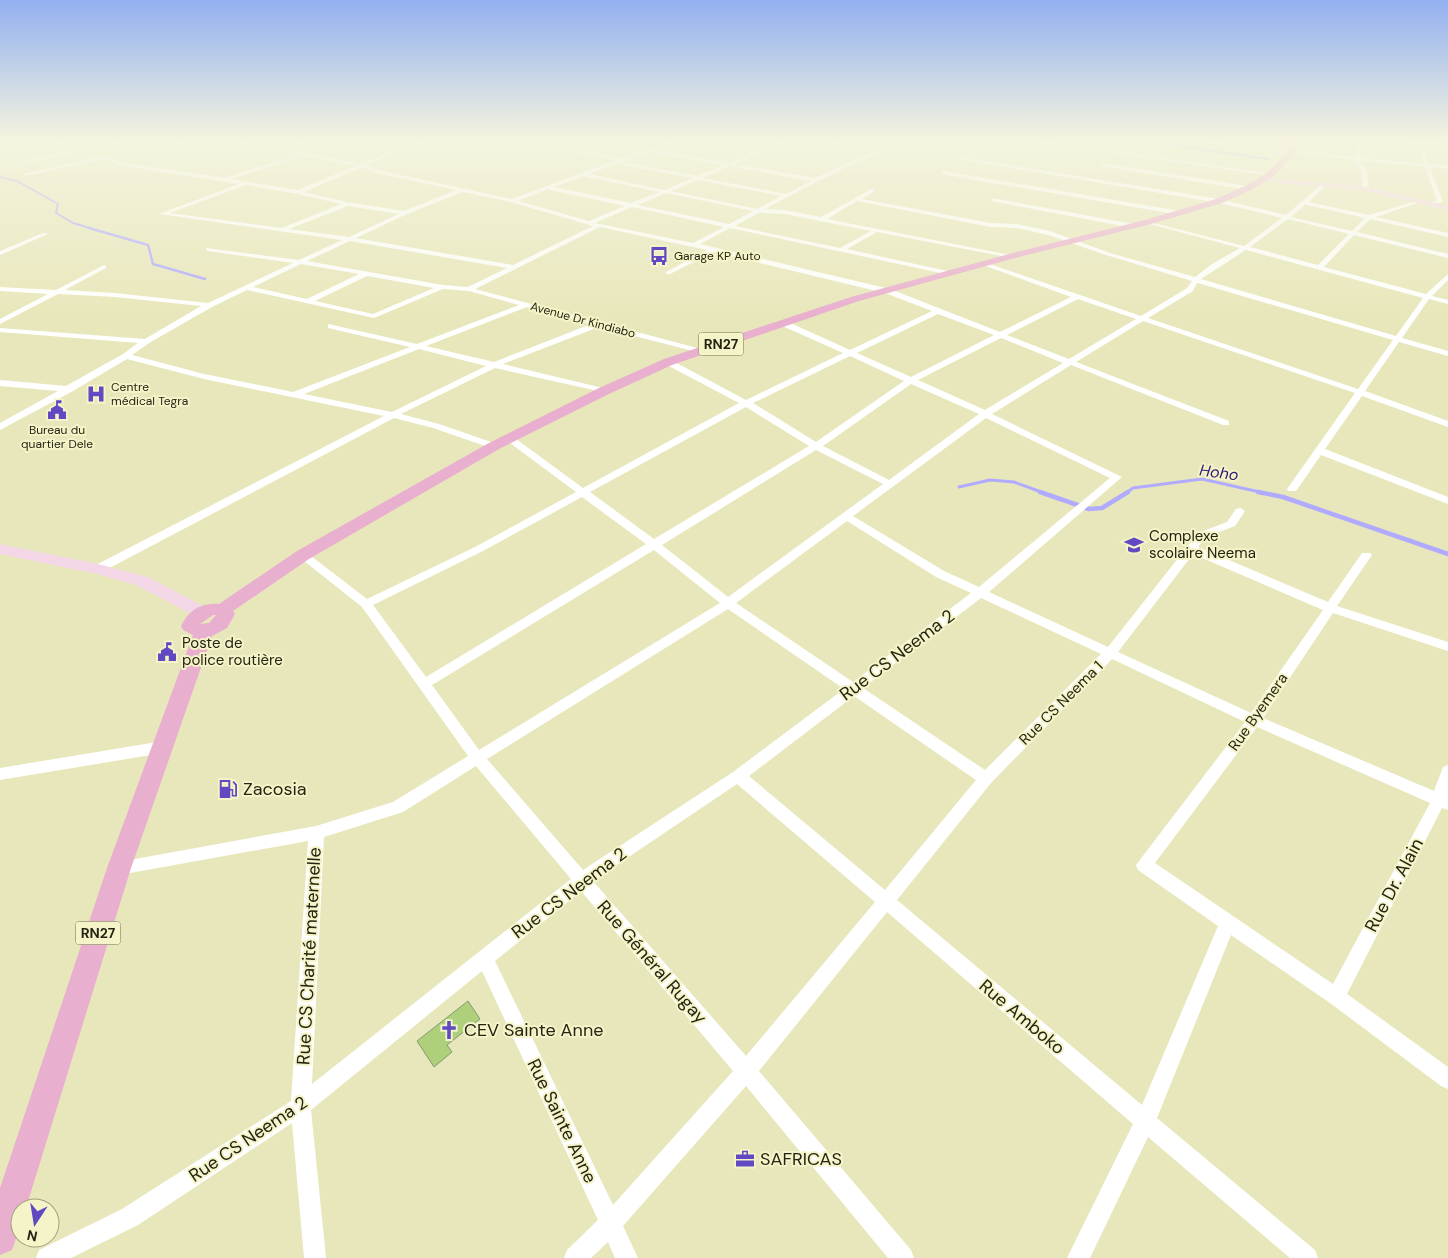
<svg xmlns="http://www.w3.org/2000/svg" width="1448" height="1258" viewBox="0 0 1448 1258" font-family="'DM Sans',sans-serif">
<rect width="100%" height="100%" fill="#e8e7bb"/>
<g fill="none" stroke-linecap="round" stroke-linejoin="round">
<!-- stream-far3 -->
<path stroke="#b1abff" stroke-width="2" d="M1151,140L1184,147L1269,159
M0,177L17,181L58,204L56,213L73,223L93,229"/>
<!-- stream-far2 -->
<path stroke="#b1abff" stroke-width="2.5" d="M89,228L148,245L153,264L205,279"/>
<!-- stream-far1 -->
<path stroke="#b1abff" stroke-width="3" d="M959,487L990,480L1014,482L1044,493
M1126,493L1133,488L1202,479L1264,493"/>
<!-- stream -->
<path stroke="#b1abff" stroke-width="4.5" d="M1040,492L1089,509L1102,508L1128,492
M1258,492L1283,497L1448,554"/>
</g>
<!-- building -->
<path fill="#aed07b" stroke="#889872" d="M468,1001L480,1019L447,1045L452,1052L434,1067L417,1041Z"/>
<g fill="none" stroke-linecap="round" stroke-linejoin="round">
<!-- street -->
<path fill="#fff" fill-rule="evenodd" d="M66,140H74L20,150L18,149Z
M125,140H132L26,163L23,161Z
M183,140H190L165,146L163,145Z
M230,140C246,138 267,150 282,148C292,147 299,140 309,140L287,149L361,164L420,140H425L366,165L374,169L512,199L616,160L512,140L621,158L672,140H677L654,150L729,163L786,140H791L735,164L815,178L876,150L818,140L880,148L894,142L896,144L818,181L765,209L784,210L821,217L873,188L875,191L862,199L991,223L1017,224L1050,231L1110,253L1195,277L1212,264L1240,248L1146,223V221L1244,246L1282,218L1219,203L958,159L961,157L1219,199L1286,215L1324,182L1326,185L1309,202L1369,215L1420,200V202L1376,217L1448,233V237L1370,219L1357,232L1448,254V258L1354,235L1324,267L1426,294L1448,274V280L1432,296L1448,300V304L1429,299L1402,338L1448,351V356L1399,342L1365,391L1448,421V427L1362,396L1325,449L1448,497V504L1321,455L1296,491H1288L1287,489L1355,393L1143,321L1076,362L1229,421V425H1223L1071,365L992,414L1122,477L989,592L1108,647L1198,533L1227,522L1236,509L1240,508L1245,511L1235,526L1206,537L1198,547L1328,602L1362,553H1370L1372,555L1337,606L1448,642V651L1333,613L1263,718L1434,791L1443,767L1448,765V810L1442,808L1347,994L1448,1067V1089L1441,1086L1330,1003L1231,935L1157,1118L1315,1250L1318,1258H1290L1148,1137L1090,1258H1067L1133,1124L887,912L759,1071L911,1250L914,1258H888L746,1086L623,1226L638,1258H615L608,1242L591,1258H564L567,1250L598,1220L482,971L311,1110L326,1258H304L292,1123L138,1225L71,1258H36L39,1250L122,1209L291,1101L308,841L119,875L113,873L111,868L113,863L316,826L393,802L468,756L362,607L299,557L297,555L299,553H307L367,599L475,547L576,492L506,440V436H512L583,488L739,403L665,364V360H671L746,400L843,353L780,325V321H786L850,350L932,311L885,293L714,252L670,274H666V272L707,250L600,227L475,289L701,349V353L599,327L503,364L607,389V393L495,368L401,414L439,424L497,444V448H491L433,428L394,418L102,572H94L92,569L94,566L384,416L204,379L127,359L73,391L0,430V423L58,391L0,386V380L66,386L123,354L138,343L0,332V328L145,339L201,306L115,297L58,294L0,324V319L48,294L0,291V287L56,290L104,265L106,266V268L65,290L115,293L208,303L293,263L208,251L206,250V248L299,260L342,240L159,214L239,184L118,165L106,159L26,176L23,174L107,155L119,162L224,178L298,155ZM648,152L724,165L697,176L622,162ZM304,156L356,166L297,190L230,179ZM617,164L692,178L665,190L589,174ZM730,166L811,181L786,194L703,178ZM362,167L372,172L456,190L404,211L347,202L304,192ZM585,176L587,177L659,192L631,203L554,187ZM698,180L781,196L757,209L671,191ZM246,185L298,194L341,204L282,228L170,213ZM548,189L550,190L625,206L589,221L518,201ZM463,192L511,202L593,226L513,265L356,238L407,214ZM666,193L753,211L729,224L638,205ZM857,201L991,227L1017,228L1048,235L1106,255L1192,281L1187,288L1141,316L987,263H983V265L1071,297L1000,332L890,289L700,244L730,228L950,275L953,273L952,272L847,249L877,232L1012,258L1015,256L827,219ZM1306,204L1307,205L1365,218L1352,231L1291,217ZM348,206L399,214L349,237L289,229ZM632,207L724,227L693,243L595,223ZM759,213L784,214L871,231L840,248L735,226ZM1288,219L1349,234L1318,265L1250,247ZM350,241L507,268L468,287L443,285L307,261ZM1246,250L1423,298L1396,336L1201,279ZM301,264L359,274L307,299L253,287ZM367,276L434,288L373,314L315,301ZM1197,283H1198L1393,340L1358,389L1148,318L1193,291ZM443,289L469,291L519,305L417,344L328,324V328L410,347L293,392L204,374L132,355L149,343L212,307L247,290L374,318ZM1078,299L1136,319L1069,359L1007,335ZM527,307L591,324L494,362L426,346ZM938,314L994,335L911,377L857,353ZM1001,338L1063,363L985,410L918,380ZM419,349L486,366L392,412L304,394ZM850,356L904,381L816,442L753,403ZM911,384L979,414L889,480L823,446ZM746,407L809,446L654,539L590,492ZM986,418L1110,478L979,587L944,571L853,516ZM816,450L883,484L728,597L662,545ZM582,497L646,544L426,677L373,605L483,551ZM847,521L936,577L971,593L853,682L736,603ZM654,550L720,603L479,750L432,685ZM1193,554L1323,610L1251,713L1118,652ZM981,598L1101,654L985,770L863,688ZM728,609L844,689L733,772L583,870L487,759ZM1112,659L1245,722L1136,865L1138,870L1218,926L1142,1105L897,900L991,783ZM854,696L976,780L885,890L749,776ZM1257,727L1430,803L1333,984L1155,863ZM476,766L571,879L312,1084L324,837L403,812ZM737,784L875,902L746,1056L593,881ZM581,891L733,1071L613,1205L495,961Z
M1028,140H1038L1274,174L1271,176Z
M1190,140H1201L1355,157L1358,146L1360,145L1362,146L1360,158L1424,163L1417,144L1391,140H1420L1448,144V146L1422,144L1429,164L1448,165V169L1430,167L1443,202L1430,205L1427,203L1437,201L1425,167L1361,161L1367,171L1369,189L1366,191L1363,189L1361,171L1355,160Z
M1102,163L1248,186L1251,188L1248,190L1100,166Z
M943,171L1180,211L1183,213L1180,215L941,174Z
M993,198L1133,224L1136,226L1133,228L991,201Z
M43,233L48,234L0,255V251Z
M163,741L168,743L170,747L168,751L163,753L0,780V768Z"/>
<!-- secondary -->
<path fill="#f4d7e7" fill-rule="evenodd" d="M1259,177L1366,187L1448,206V210L1366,191L1262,181H1259Z
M0,544L98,564L148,577L207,608L210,612L207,616L201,618L195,616L136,585L97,574L0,554Z"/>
<!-- primary -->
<path fill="#e9afcf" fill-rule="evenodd" d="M1290,140H1297L1296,152L1274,176L1251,190L1222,203L1151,224L1015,258L859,301L672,365L609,394L499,449L309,559L233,611L235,614L227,628L212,636L131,868L26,1208H20C20,1224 18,1235 12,1250L0,1255V1188L107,868L193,635L183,630L181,626C188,611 201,602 219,604L297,551L489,443L599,388L664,359L851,297L1009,254L1145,220L1216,199L1245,186L1268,172L1288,151ZM213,615H216L209,623L200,624Z"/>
</g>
<!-- sky -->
<linearGradient id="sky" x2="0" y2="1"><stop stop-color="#92b0f1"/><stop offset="0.44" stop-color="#f5f4e0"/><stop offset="1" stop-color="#f5f4e0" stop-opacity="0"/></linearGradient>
<rect width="1448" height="316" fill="url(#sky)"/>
<!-- icons -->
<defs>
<g id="bus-bare" transform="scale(1.5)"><path d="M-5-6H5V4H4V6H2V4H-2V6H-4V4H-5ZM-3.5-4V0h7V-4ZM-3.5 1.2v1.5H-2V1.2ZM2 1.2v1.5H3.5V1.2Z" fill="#6049c1" stroke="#f5f4c8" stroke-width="2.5" paint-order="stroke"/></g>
<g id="hospital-bare" transform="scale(1.5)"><path d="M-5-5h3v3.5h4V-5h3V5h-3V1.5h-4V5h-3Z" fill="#6049c1" stroke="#f5f4c8" stroke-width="2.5" paint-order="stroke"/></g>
<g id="civic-bare" transform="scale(1.5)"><path d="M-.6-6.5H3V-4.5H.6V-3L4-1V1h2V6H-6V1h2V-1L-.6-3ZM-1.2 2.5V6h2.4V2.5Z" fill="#6049c1" stroke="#f5f4c8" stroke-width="2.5" paint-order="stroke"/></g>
<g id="school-bare" transform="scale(1.5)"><path d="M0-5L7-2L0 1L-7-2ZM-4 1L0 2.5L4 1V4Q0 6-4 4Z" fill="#6049c1" stroke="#f5f4c8" stroke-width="2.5" paint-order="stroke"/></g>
<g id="fuel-bare" transform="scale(1.5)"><path d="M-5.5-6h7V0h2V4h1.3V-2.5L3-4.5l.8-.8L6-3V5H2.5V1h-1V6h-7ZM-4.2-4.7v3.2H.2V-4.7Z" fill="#6049c1" stroke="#f5f4c8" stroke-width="2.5" paint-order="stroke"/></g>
<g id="church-bare" transform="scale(1.5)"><path d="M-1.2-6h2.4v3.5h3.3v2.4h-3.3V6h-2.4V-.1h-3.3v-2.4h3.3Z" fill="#6049c1" stroke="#f5f4c8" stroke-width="2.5" paint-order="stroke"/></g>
<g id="office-bare" transform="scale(1.5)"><path d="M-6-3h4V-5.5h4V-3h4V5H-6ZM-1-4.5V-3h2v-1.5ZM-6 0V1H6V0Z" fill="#6049c1" stroke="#f5f4c8" stroke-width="2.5" paint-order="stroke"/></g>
</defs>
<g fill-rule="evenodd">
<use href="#bus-bare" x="659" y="256"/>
<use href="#hospital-bare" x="96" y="394"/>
<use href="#civic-bare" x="57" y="410"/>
<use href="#school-bare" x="1134" y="545"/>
<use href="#civic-bare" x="167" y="652"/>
<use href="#fuel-bare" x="228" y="789"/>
<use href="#church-bare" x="449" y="1030"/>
<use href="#office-bare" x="745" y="1159"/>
</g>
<g text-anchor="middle" stroke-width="4" stroke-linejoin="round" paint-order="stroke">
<!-- far-poi labels -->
<g font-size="12" fill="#252413" stroke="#f5f4c8" text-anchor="start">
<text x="674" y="260">Garage KP Auto</text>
<text x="111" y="391">Centre<tspan x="111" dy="14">médical Tegra</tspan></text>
<text x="57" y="434" text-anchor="middle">Bureau du<tspan x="57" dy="14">quartier Dele</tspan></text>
</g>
<!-- far-street labels -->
<g font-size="12" fill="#252413" stroke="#f5f4c8">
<text transform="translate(583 320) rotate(15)" y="4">Avenue Dr Kindiabo</text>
</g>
<!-- shield labels -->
<g fill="#f5f4c8" stroke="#636249" stroke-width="1">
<rect x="698.5" y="332.5" width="45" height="23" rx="4"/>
<rect x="75.5" y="921.5" width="45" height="23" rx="4"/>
</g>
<g font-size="14" font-weight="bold" fill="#252413">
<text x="721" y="349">RN27</text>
<text x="98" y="938">RN27</text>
</g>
<!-- poi labels -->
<g font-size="15" fill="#252413" stroke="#f5f4c8" text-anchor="start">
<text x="1149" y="541">Complexe<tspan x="1149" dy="17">scolaire Neema</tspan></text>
<text x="182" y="648">Poste de<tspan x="182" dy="17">police routière</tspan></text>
</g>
<!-- street labels -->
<g font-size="15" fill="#252413" stroke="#f5f4c8">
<text transform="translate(1061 703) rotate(-45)" y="5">Rue CS Neema 1</text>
<text transform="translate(1258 712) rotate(-55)" y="5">Rue Byemera</text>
</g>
<!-- water labels -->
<g font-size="16" font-style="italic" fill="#331a78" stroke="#f5f4c8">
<text transform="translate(1219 472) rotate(8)" y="6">Hoho</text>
</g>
<!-- near-street labels -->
<g font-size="18" fill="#252413" stroke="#f5f4c8">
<text transform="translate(897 655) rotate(-37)" y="6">Rue CS Neema 2</text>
<text transform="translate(1394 885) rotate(-62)" y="6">Rue Dr. Alain</text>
<text transform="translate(569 893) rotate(-37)" y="6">Rue CS Neema 2</text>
<text transform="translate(309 956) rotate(-87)" y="6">Rue CS Charité maternelle</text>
<text transform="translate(652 962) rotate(49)" y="6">Rue Général Rugay</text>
<text transform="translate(1022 1017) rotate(40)" y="6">Rue Amboko</text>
<text transform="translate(562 1121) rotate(64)" y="6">Rue Sainte Anne</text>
<text transform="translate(248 1139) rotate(-34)" y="6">Rue CS Neema 2</text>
</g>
<!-- near-poi labels -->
<g font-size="18" fill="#252413" stroke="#f5f4c8" text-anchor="start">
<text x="243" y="795">Zacosia</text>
<text x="464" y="1036">CEV Sainte Anne</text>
<text x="760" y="1165">SAFRICAS</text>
</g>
</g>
<!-- north arrow -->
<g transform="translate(35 1223) rotate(192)"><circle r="24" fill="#f5f4c8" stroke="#a2a180"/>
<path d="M0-4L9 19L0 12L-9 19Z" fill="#6049c1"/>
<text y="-8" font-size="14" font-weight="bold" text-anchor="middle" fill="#252413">N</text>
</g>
</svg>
